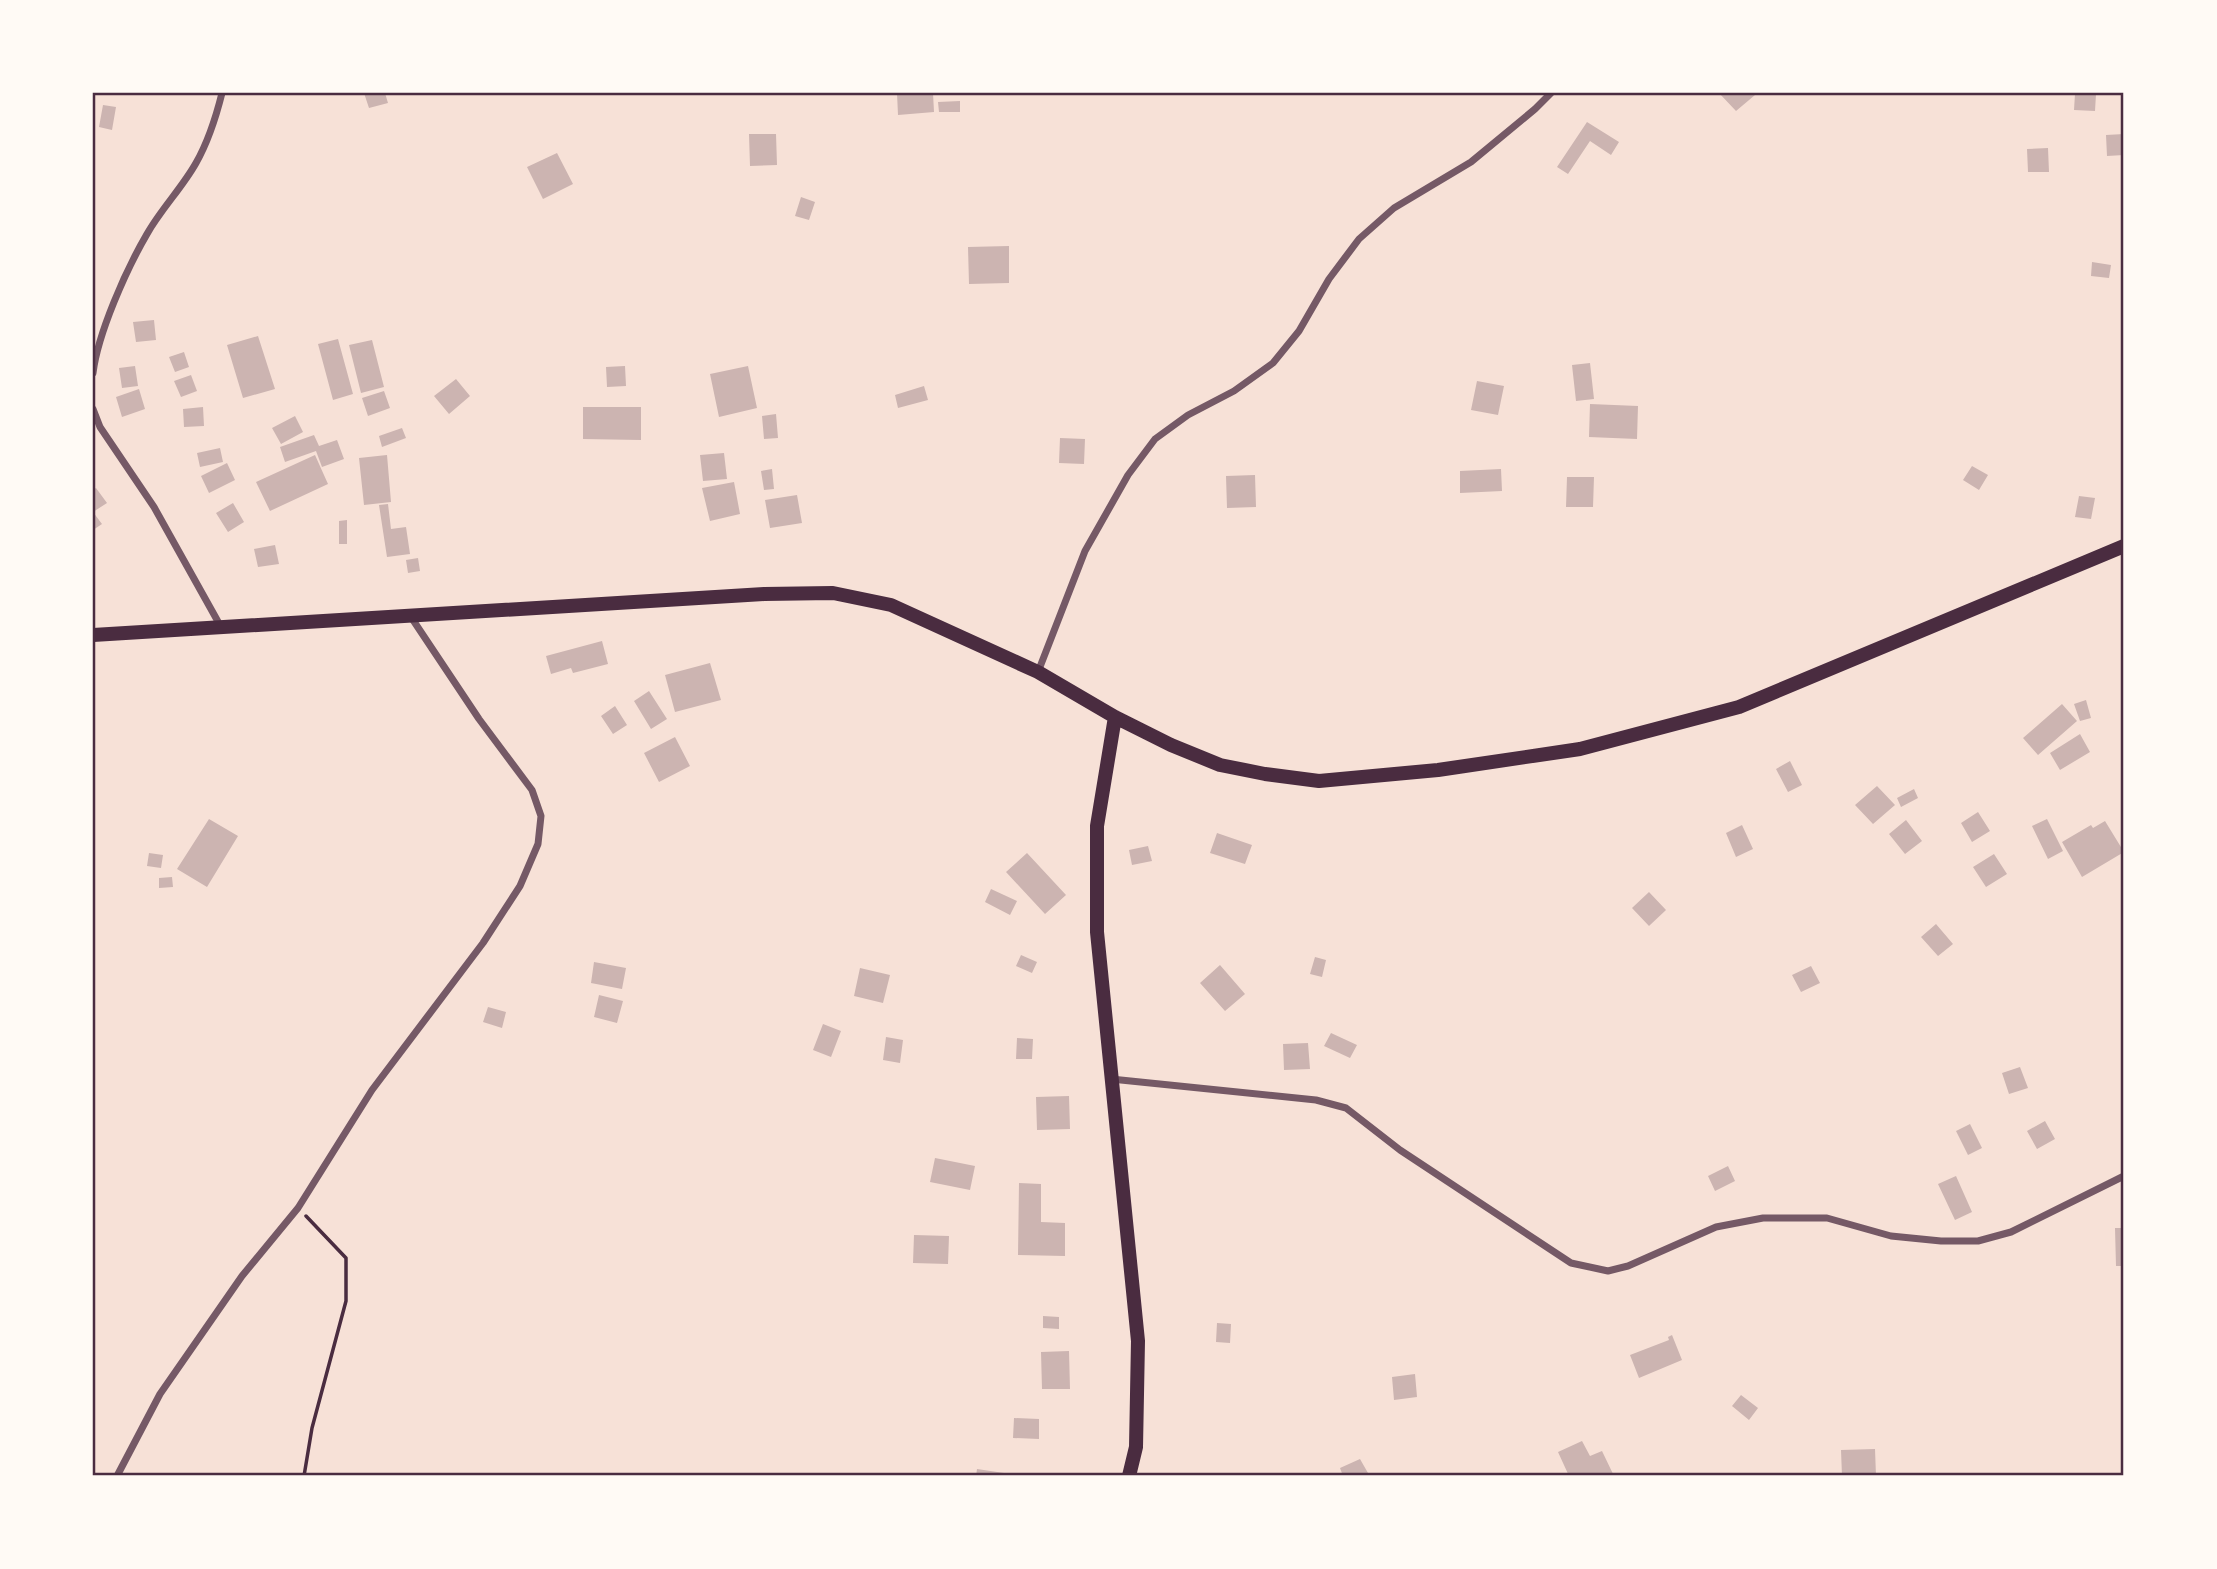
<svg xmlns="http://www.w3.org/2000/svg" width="2217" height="1569" viewBox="0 0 2217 1569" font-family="Literata,serif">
<rect width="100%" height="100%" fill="#f7e1d7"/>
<!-- building -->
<path fill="#ccb4b1" d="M364,93H385L388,103L369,108Z
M897,93H933L934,112L898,115Z
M1719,93H1753L1755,95L1736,111Z
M2075,94H2096L2095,111L2074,110Z
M960,101V112H939L938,102Z
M103,105L116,107L112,130L99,127Z
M1587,122L1619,142L1611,155L1590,141L1568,174L1557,167Z
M749,134H776L777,165L750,166Z
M2124,134V155L2107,156L2106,135Z
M2048,148L2049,172H2028L2027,149Z
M557,153L573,184L543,199L527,167Z
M801,197L815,202L809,220L795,216Z
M1009,246V283L969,284L968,247Z
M2092,262L2111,265L2109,278L2091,276Z
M154,320L156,340L136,342L133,322Z
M258,336L275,389L243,398L227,345Z
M338,339L353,394L333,400L318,344Z
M372,340L384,387L361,393L349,345Z
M184,352L189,367L175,372L169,357Z
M1590,363L1594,399L1576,401L1572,365Z
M135,366L138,386L122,388L119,368Z
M625,366L626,386L607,387L606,367Z
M748,366L757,408L719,417L710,374Z
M191,375L197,391L181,397L174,381Z
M456,379L470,396L449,414L434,396Z
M1477,381L1504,386L1498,415L1471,410Z
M924,386L928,400L898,408L895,395Z
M139,389L145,409L122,417L116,397Z
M384,391L390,408L368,416L362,398Z
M1590,404L1638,406L1637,439L1589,437Z
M203,407L204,426L184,427L183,409Z
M583,407H641V440L583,439Z
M776,414L778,438L764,439L762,416Z
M295,416L303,432L281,444L272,428Z
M402,428L406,438L382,447L379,436Z
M314,435L319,446L337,440L344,459L322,467L316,451L285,462L280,447Z
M1060,438L1085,439L1084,464L1059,463Z
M220,448L223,462L200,467L197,453Z
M724,453L727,479L703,481L700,455Z
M315,455L328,484L270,511L256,482Z
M387,455L391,502L364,505L359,458Z
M227,463L235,480L209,493L201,476Z
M1972,466L1988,475L1979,490L1963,480Z
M772,469L774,489L764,490L761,471Z
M1501,469L1502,491L1460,493V471Z
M1255,475L1256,507L1227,508L1226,476Z
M1567,477H1594L1593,507H1566Z
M734,482L740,514L710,521L702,488Z
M96,488L107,503L93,512L102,524L93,530V490Z
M797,495L802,523L770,528L765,500Z
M2079,496L2095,498L2091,519L2075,517Z
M233,503L244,522L228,532L216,513Z
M388,504L391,529L406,527L410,554L387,557L379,505Z
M347,520V544H339V521Z
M275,545L279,564L258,567L254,549Z
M418,558L420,571L408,573L406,560Z
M602,641L608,664L573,673L571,668L551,674L546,656Z
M710,663L721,700L675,712L665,675Z
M649,691L667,719L651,729L634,701Z
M2086,700L2091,718L2080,721L2074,704Z
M2062,704L2077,721L2038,755L2023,738Z
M615,706L627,725L613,734L601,716Z
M2080,734L2090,752L2060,770L2050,753Z
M675,737L690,766L659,782L644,753Z
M1790,761L1802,785L1788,792L1776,769Z
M1877,786L1895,805L1873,824L1855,805Z
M1914,789L1918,798L1901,807L1897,798Z
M1978,812L1990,831L1972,842L1961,823Z
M209,819L238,836L207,887L177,869Z
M2047,819L2063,851L2048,859L2032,826Z
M1906,820L1922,841L1905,854L1889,834Z
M2105,821L2124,852L2082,877L2062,842L2091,825L2093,828Z
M1742,825L1753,849L1736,857L1726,833Z
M1217,833L1252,845L1245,864L1210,853Z
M1148,846L1152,861L1132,865L1129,850Z
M149,853L163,855L161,868L147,866Z
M1027,853L1066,895L1045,914L1006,872Z
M1994,854L2007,874L1986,887L1973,867Z
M172,877L173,887L159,888V878Z
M991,889L1017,901L1010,915L985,902Z
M1649,892L1666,910L1649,926L1632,908Z
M1936,924L1953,944L1938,956L1921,937Z
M1021,955L1037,962L1032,973L1016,966Z
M1315,957L1326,960L1322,977L1310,974Z
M594,962L626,968L622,989L591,983Z
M1220,965L1245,994L1225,1011L1200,983Z
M1811,966L1820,983L1801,992L1792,975Z
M860,968L890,975L883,1003L854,996Z
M599,995L623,1001L617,1023L594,1017Z
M488,1007L506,1012L502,1028L483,1022Z
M823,1024L841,1031L831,1057L813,1050Z
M1331,1033L1357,1045L1350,1058L1324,1046Z
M886,1037L903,1040L900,1063L883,1060Z
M1017,1038L1033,1039L1032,1059H1016Z
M1308,1043L1310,1069L1284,1070L1283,1044Z
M2020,1067L2028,1088L2009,1094L2002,1073Z
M1069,1096L1070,1129L1037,1130L1036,1097Z
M2045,1121L2055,1139L2037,1149L2027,1131Z
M1970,1124L1982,1148L1968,1155L1956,1131Z
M935,1158L975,1166L970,1190L930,1182Z
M1728,1166L1735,1181L1715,1191L1708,1176Z
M1956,1176L1972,1212L1955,1220L1938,1184Z
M1019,1183L1041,1184V1222L1065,1223V1256L1018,1255Z
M2115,1228H2124V1266H2116Z
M914,1235L949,1236L948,1264L913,1263Z
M1043,1316L1059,1317V1329L1043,1328Z
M1217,1323L1231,1324L1230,1343L1216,1342Z
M1672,1335L1682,1360L1639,1378L1630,1355L1669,1340L1668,1337Z
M1069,1351L1070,1389H1042L1041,1352Z
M1415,1374L1417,1397L1394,1400L1392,1377Z
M1741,1395L1758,1408L1749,1420L1732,1406Z
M1014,1418L1039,1419V1439L1013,1438Z
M1582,1441L1590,1456L1602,1451L1614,1476H1569L1558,1452Z
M1875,1449L1876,1476H1842L1841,1450Z
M1360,1459L1368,1473L1360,1476H1343L1340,1468Z
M977,1469L1004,1473V1476H976Z"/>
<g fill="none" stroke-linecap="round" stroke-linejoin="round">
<!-- path -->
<path stroke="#4a2c40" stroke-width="3.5" d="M304,1476L312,1428L346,1301V1258L306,1216"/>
<!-- minor -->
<path stroke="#755966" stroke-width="7" d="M93,373C98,333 126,270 147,234C161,209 182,188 196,163C208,142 216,117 222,93
M93,409L100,427L154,507L221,627
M1038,672L1085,551L1128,475L1155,439L1188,415L1234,391L1273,363L1299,331L1329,279L1359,239L1394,208L1471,162L1535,109L1551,93
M1111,1079L1316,1100L1346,1108L1400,1150L1571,1263L1608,1271L1628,1266L1716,1227L1763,1218H1827L1891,1236L1941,1241H1978L2011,1232L2124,1176
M117,1476L160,1394L242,1276L298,1208L372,1090L483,943L520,886L538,844L541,816L532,790L479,719L411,617"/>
<!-- secondary -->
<path stroke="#4a2c40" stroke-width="14" d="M93,635L764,594L833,593L891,605L1038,672L1115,717L1171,745L1220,765L1265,774L1319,781L1438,770L1580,749L1739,707L2124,546
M1115,717L1097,826V932L1138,1341L1136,1447L1129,1476"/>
</g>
<!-- border -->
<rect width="2217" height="1569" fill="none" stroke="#fffaf5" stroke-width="189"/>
<rect x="94" y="94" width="2028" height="1380" fill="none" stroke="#4a2c40" stroke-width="2.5"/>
</svg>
